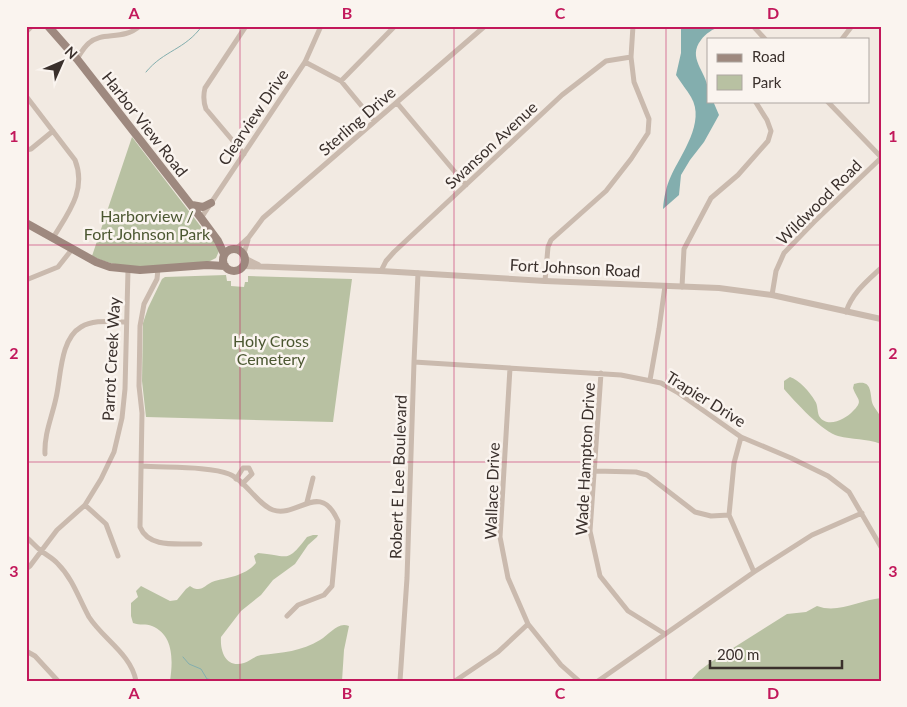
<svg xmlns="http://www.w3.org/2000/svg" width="907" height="707" viewBox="0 0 907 707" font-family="Lato,sans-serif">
<rect width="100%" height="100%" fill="#f2eae2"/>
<!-- green -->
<path fill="#b8c1a2" d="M132,137L205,232C212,235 218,244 219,251L216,258L208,262C169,265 128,274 92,256Z
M226,275L227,281H231V286L244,287L245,282H248V276L352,279L333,422L146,417L142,381L143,323L148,308L162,279L165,277Z
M790,377C799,380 810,392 815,401C818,405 817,411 819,416C827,429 846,419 853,411C864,400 857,400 853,388L854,384C871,379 870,390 872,402C873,407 878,411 880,416C883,423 881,436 881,444C865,438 853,440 838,436C824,433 794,401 784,389V381Z
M313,535H318L317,537L308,545L295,564L273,580L261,595L241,611L221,637C220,652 226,668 244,663C250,661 255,656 261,655C282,653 302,651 320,640C330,634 338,621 349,626L344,650L342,681H170C173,661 174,635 152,626C146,623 140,626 133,623L131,616V603L138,597L136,591L141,586L170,601L177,600L186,589L190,586C193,588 194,589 198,589C204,589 207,584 212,582C227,577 244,577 256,563L254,556L258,553C288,555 286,565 307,537Z
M881,598V681H690L699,671L711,662L787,614L806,612L817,606C838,614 860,600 881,598Z"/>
<!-- water -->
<path fill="#83aeae" d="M681,26H720C712,30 706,33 701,40C687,58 706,71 708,89C709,93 708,97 708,101H713L719,115L704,142L690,160L681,175L679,195L663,209C664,197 666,187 671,176C681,154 706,122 691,97C687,90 681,83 676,75L681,53Z"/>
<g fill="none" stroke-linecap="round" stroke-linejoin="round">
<!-- stream -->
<path stroke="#83aeae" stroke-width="1" d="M146,72C164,50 185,50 202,26
M183,657L189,664L201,669L207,679L220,681"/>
<!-- minor -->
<path stroke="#cabaae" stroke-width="5" d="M753,26L765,39
M26,32L32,26
M842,39L852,26
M77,59C80,54 84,47 89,43C102,31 123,41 140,26
M305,62L341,81L374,121
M341,81L395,26
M26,96L75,160C87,190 68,213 53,238
M827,101L881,157
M397,103L466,185
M26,150L31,149L53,131
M244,154L206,109C203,101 203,96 205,88L246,26
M201,218L305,62L321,26
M236,249L249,237L263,218L485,26
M244,253L248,240
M158,269L157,279L144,304L140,326L139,386L142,413L140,527C149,549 179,543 200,544
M381,271L386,261L394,252L562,95L606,61L631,57
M26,280L58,267L73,248
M545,281L548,247L551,240L606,191L631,159L648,133L649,119L634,82L631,57L633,26
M682,287L684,249L711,198L738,175L768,141L771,131L767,120L755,101
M772,295L776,271L784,253L814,222L881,158
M846,312C852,293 867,281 881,268
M414,362L621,375L661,383L677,392L741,437L791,458L828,476L849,492L881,547
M510,368L500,537L508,578L528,624L561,665L579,681
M601,373L590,531L600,576L628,611L665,634
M650,380L659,329L665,286
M741,437L734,463L729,515L754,572
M45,454C44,434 52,417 56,398C61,377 60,339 81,327C94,319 111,322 126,322
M141,466C163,468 210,466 229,474C245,480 258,505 273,510C298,518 320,480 338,521L332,586L324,595L298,605L287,616
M595,471L636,472L647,475L695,512L711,516L729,515
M236,479L243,468H249L252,474L242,484
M307,502L313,478
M85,505L106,524L118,556
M26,537C31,541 35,546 40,550C46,555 53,558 58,564C73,579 79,599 89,617C103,639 131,654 136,681
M26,569L30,566L57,530L85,505L101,479L114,452L122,418L125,389L128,270
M26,651L35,656L58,681
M400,681L407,578L414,362L418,273
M455,681L498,652L528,624
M598,681L754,572L812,535L862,513"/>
<!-- tertiary -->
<path stroke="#cabaae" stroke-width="6" d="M246,259L258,265
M244,266L381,271L545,281L719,288L772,295L881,319"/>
<!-- secondary -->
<path stroke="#9e897f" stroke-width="8" d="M48,26L77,59L201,218L218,241L224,254
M192,205L203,207L211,203
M26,223L96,262L110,267L140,270L207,265L225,266
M223 260a11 11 0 1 1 22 0a11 11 0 1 1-22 0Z"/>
</g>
<!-- grid -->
<path fill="none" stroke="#c2185b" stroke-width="1" stroke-opacity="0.55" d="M240,26V681M454,26V681M666,26V681M26,245H881M26,462H881"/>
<g text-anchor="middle" stroke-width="5" stroke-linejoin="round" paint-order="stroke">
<!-- street labels -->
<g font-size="16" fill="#3a302c" stroke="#faf4ef">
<text transform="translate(253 117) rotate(-56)" y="6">Clearview Drive</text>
<text transform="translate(357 121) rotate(-41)" y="6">Sterling Drive</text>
<text transform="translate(145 124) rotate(52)" y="6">Harbor View Road</text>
<text transform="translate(491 145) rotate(-43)" y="6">Swanson Avenue</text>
<text transform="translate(819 202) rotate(-45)" y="6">Wildwood Road</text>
<text transform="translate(575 268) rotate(3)" y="6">Fort Johnson Road</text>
<text transform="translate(111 359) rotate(-87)" y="6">Parrot Creek Way</text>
<text transform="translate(706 399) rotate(32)" y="6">Trapier Drive</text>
<text transform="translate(585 459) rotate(-87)" y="6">Wade Hampton Drive</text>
<text transform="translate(398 477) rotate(-88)" y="6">Robert E Lee Boulevard</text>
<text transform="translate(492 491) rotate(-88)" y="6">Wallace Drive</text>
</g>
<!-- park labels -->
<g font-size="16" fill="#4b5731" stroke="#faf4ef">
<text x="147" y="222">Harborview /<tspan x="147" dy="18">Fort Johnson Park</tspan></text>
<text x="271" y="347">Holy Cross<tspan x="271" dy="18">Cemetery</tspan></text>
</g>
</g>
<!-- border -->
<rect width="907" height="707" fill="none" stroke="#faf4ef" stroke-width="55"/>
<!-- legend -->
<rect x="707" y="38" width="162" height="65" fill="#faf4ef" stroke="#ada6a1"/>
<rect x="717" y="54" width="25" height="8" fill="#9e897f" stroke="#ada6a1"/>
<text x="752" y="62" font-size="15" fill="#3a302c">Road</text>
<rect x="717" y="75" width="25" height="15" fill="#b8c1a2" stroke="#ada6a1"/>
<text x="752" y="88" font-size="15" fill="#3a302c">Park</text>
<!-- north arrow -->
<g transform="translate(62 62) rotate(45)" stroke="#faf4ef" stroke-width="4" paint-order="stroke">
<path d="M0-4L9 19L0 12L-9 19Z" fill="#3a302c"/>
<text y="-8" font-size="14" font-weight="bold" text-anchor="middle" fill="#3a302c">N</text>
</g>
<!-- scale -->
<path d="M710 660v8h132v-8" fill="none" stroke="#3a302c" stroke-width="2.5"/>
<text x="717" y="660" font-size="15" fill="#3a302c" stroke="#faf4ef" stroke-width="4" paint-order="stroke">200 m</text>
<rect x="28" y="28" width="852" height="652" fill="none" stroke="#c2185b" stroke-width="2"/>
<g font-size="16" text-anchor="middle" font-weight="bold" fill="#c2185b">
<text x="134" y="19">A</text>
<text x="347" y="19">B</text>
<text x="560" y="19">C</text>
<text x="773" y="19">D</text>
<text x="14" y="142">1</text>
<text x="893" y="142">1</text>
<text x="14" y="359">2</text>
<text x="893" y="359">2</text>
<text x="14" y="577">3</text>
<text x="893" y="577">3</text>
<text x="134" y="699">A</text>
<text x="347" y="699">B</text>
<text x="560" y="699">C</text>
<text x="773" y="699">D</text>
</g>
</svg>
